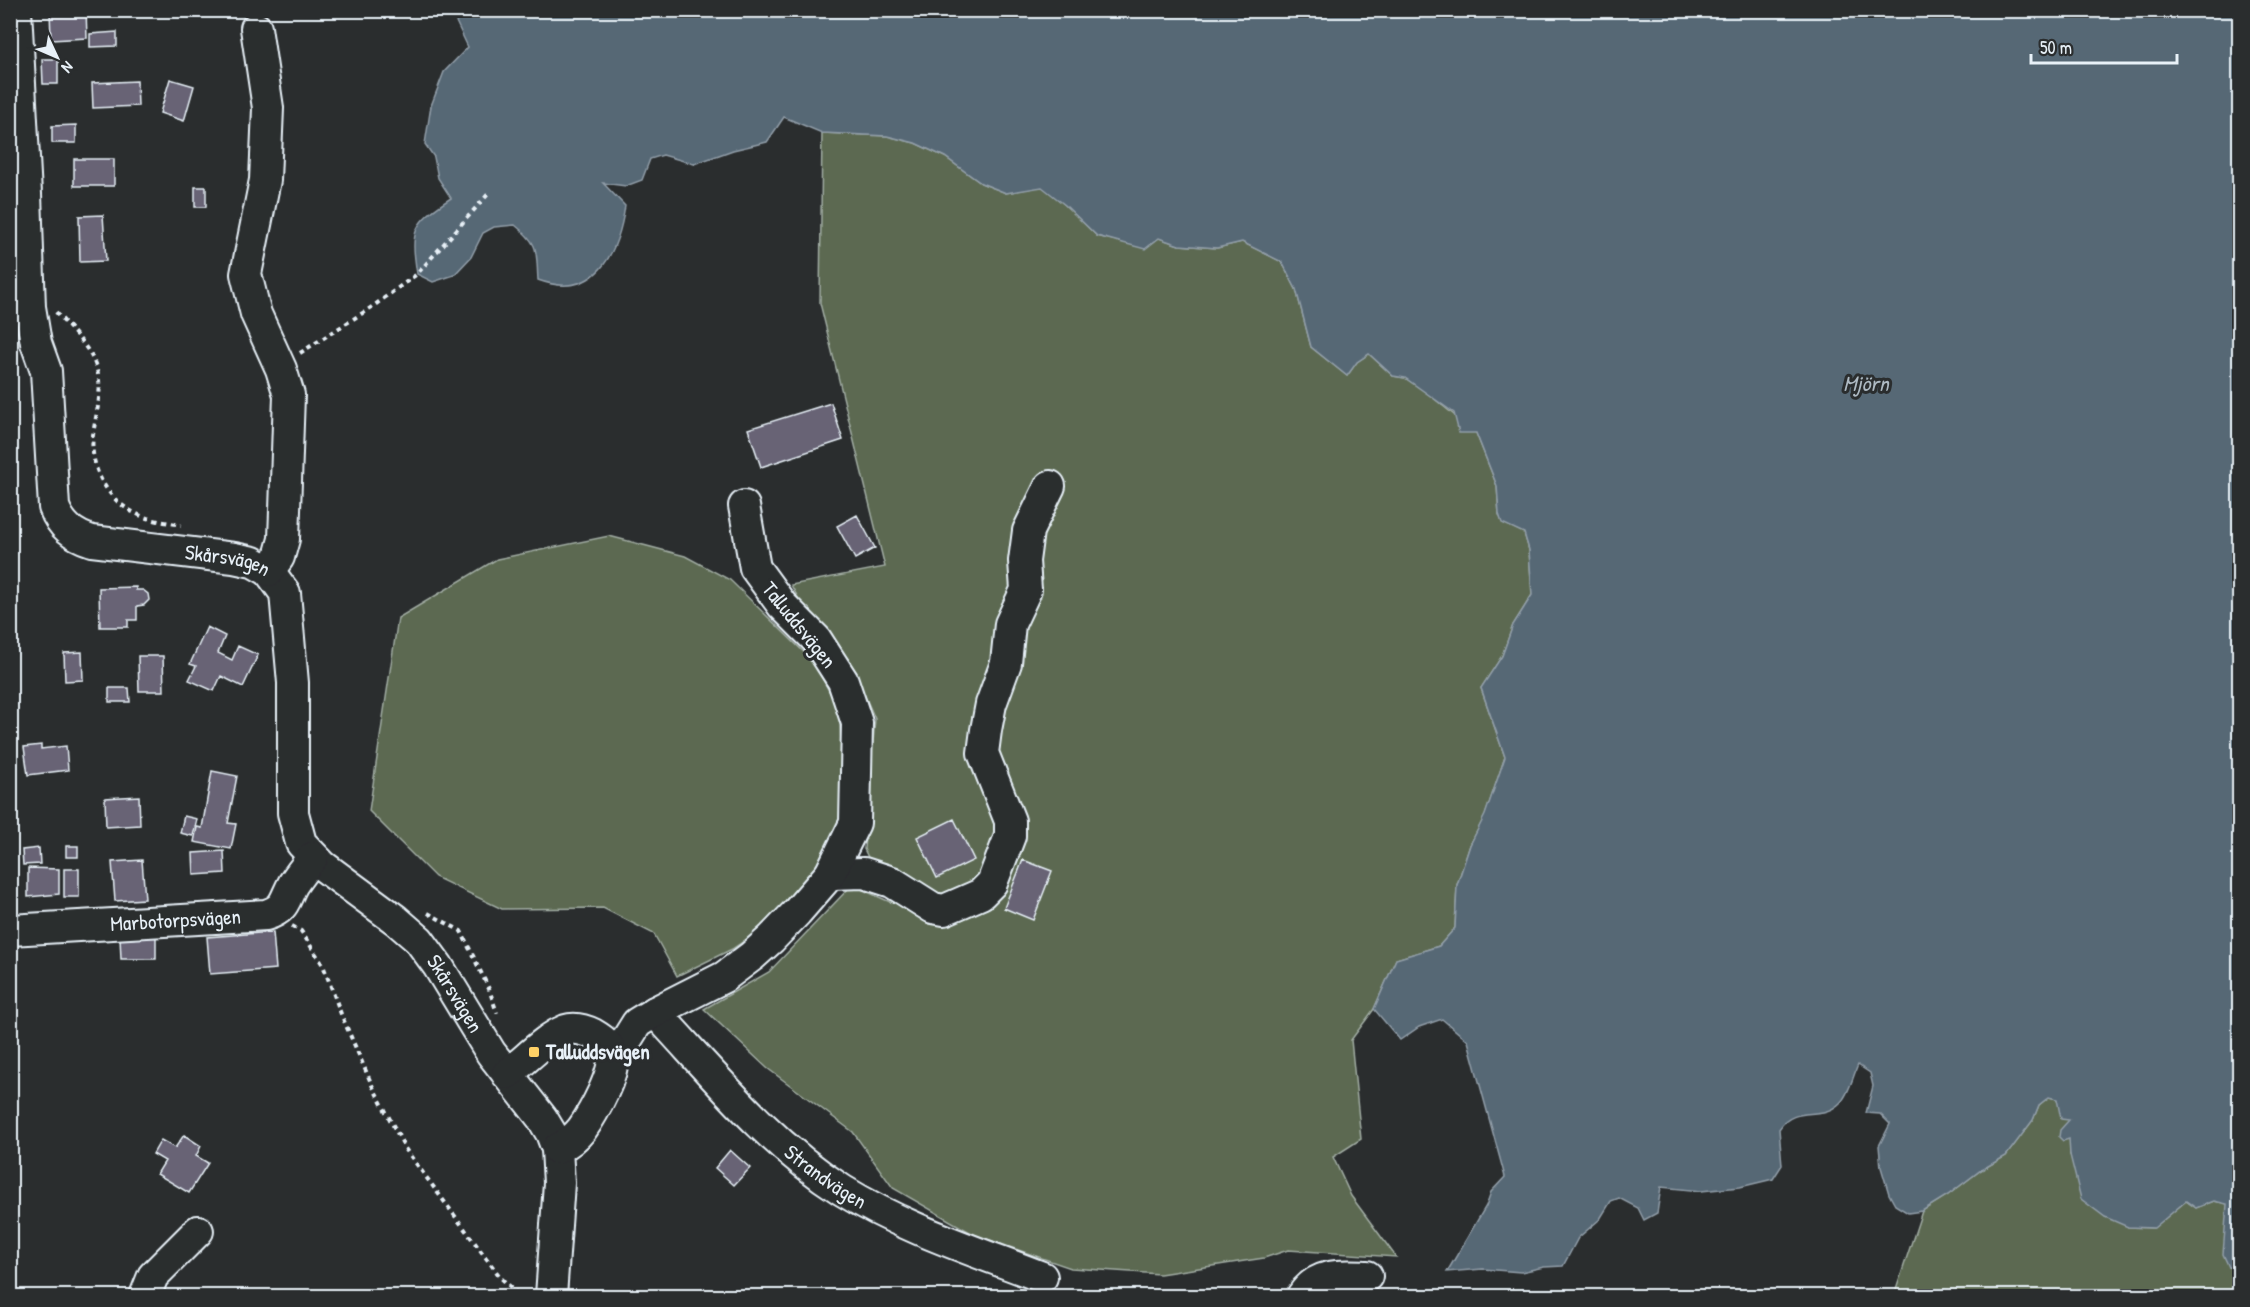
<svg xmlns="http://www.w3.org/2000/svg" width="2250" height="1307" viewBox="0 0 2250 1307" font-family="'Patrick Hand',sans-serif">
<rect width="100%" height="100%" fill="#2a2d2e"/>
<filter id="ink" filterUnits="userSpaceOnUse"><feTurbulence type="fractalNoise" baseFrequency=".0167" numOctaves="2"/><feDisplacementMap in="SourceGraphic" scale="12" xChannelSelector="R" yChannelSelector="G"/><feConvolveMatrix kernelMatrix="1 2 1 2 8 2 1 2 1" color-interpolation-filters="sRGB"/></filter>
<g filter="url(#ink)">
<!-- green -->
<path fill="#5b6951" stroke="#a2ada4" stroke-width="1.5" d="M822,133L887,136L915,143L945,157L981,183L1006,193L1042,186L1065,205L1097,236L1145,248L1159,238L1179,245L1217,248L1242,242L1282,262L1296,289L1311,347L1347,376L1357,362L1369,354L1393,376L1405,378L1426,392L1476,433L1497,486L1499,514L1502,522L1524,533L1529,550L1532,595L1513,625L1502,656L1481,688L1505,757L1485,816L1470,845L1457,885L1455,928L1439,946L1396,959L1374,1009L1351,1040L1361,1139L1333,1157L1351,1196L1396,1257L1288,1250L1264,1258L1160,1274L1071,1268L975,1235L893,1188L853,1132L767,1068L704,1009L769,972L852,885L890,902L864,849L875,719L849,660L808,615L791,585L885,567L820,303Z
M609,536L685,556L730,580L813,661L839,710L843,774L842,814L821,864L774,921L732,949L677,976L654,934L603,908L502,909L435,877L369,811L398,618L497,559Z
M2049,1097L2057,1099L2070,1120V1155L2128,1227L2153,1228L2186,1201L2196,1208L2214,1201L2228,1204L2229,1267L2239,1269V1296H1894L1922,1211L1948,1195L1981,1170L2006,1156L2033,1120L2039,1105Z"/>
<!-- water -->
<path fill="#576774" stroke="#919ea9" stroke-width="1.5" d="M451,11H2239V1269L2229,1267L2223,1254L2227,1204L2214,1201L2196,1208L2186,1201L2154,1228L2128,1227L2105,1217L2081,1199L2070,1155L2069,1139L2063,1141L2059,1137L2060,1130L2069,1120L2061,1119L2057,1099L2049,1097L2039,1105L2033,1120L2006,1156L1981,1170L1948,1195L1922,1211L1908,1213L1895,1205L1889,1194L1881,1167L1879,1146L1890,1124L1880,1114L1866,1113L1873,1086L1870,1073L1858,1065C1853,1076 1849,1095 1840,1103C1821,1122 1795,1104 1779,1129L1782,1165L1773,1179L1740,1187L1701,1191L1661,1187L1657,1213L1644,1220L1638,1208L1619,1198L1611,1201L1600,1219L1578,1238L1563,1266L1544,1267L1521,1272L1483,1269L1447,1272L1486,1206L1491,1192L1505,1177L1468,1041L1442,1019L1419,1027L1400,1040L1374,1009L1396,959L1439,946L1455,928L1457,885L1470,845L1485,815L1505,757L1481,688L1502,656L1513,625L1532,595L1529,550L1524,533L1502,523L1499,514L1497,486L1476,433H1459L1454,413L1405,378L1393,376L1369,354L1357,362L1347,376L1311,347L1296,289L1282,262L1242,242L1217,248L1179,245L1159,238L1145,249L1097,236L1065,205L1042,187L1006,193L981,183L945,157L915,143L887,136L822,133L784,117L767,142L733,150L694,164L663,155L650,159L642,180L626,186L603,183L625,206C618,254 595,301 538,280C536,250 540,245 515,225L494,227L483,233L471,257L454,275L433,282L417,274C410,229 413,223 451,198L438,178L434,157L425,144L431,106L444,72L468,47Z"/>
<!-- building -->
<path fill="#676375" stroke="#e8f1f8" stroke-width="1.5" d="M50,10H86L87,38L51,40Z
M117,32V46L90,47V34Z
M42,59H58V84H43Z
M170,79L194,86L184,121L160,113Z
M137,81L138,106L93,108L92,83Z
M76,125V143H52V126Z
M74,159H114V186H74Z
M195,187H206V207H195Z
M103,215L106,261L80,262L79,216Z
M831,403L843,440L761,467L748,429Z
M857,515L875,548L855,559L837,526Z
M136,587V590H143L148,594L149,600L144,605L137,606V620H128V627H100L99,588Z
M207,627L225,636L218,653L232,660L238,646L258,655L243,687L221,676L214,691L189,680L196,666L190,664Z
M82,652L83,680L65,681L64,653Z
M138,656H163L164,691H139Z
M109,688H129L130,702H109Z
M41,745V749L66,746L68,770L28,775L24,747Z
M212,771L237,776L228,823L236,824L231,849L194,842L197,827L202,828Z
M139,796L140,825L106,827L105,798Z
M184,816L197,819L193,836L180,833Z
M954,819L974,860L937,878L917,837Z
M66,846H78V857H66Z
M39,848L40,864L23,865L22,850Z
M224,851L225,873L194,875L193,853Z
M142,860L145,899L115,901L112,862Z
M1023,860L1052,871L1033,920L1004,908Z
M28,868L59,869V894L28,897Z
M64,869H79V897H64Z
M273,932L276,969L210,974L207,937Z
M120,937H156V959H121Z
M184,1135L201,1146L196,1156L208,1163L189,1193L157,1174L165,1161L153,1154L161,1140L175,1148Z
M730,1150L750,1168L734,1185L715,1168Z"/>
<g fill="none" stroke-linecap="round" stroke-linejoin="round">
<!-- minor casing -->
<g stroke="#e8f1f8" stroke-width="34">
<g id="minor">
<path id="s1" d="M16,10L26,194L30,307L36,343L46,371L54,507C61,526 73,535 92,541L234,558L253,562L269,571L285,593L293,683V813L301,843L323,866L396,920L419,940L438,966L491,1053L542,1118L551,1133L557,1149L559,1183L551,1296"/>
<path d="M256,28L268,108L265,180L246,274L256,314L281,369L289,395L284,539L279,557L269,571"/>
<path d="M830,874L864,873L892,882L933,908L944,910L981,894L992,883L1010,836V821L983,753L986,730L991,704L1006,663L1010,624L1026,590L1024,561L1028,531L1050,486"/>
<path id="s2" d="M10,930L266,915C286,909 284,900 293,884C299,875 306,866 313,857"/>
<path id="s3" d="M655,1012C714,1075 768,1143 842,1190C903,1228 975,1251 1042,1277"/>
<path d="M612,1052L627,1039L637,1023L655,1012L724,977L752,956L771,939L797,912L830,874L855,823L857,723L843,681L816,639L782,605L755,568L744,506"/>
<path d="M507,1074C526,1060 544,1039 566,1030C575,1027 585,1030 593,1034C600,1038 610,1045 612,1053C618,1070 592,1115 582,1129C575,1138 567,1144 557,1149"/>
<path d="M145,1296L153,1276L198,1231"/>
<path d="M1302,1296C1317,1272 1342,1275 1367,1276"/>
</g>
</g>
<!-- path -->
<path stroke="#e8f1f8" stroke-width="4" stroke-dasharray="4.5 4.5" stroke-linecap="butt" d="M56,312C70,330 89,345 96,367C104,391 96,412 93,435C89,467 107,501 137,514C151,521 166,522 181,525
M300,353L372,307L417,274L490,192
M428,913L461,931L489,989L497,1013
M292,926L301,931L323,965L341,1014L372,1085L406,1150L501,1278L520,1296"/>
<!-- minor -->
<use href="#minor" stroke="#2a2d2e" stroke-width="30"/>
</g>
</g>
<!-- markers -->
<rect fill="#ffd166" stroke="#2a2d2e" stroke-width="2" x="528" y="1046" width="12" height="12" rx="3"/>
<g text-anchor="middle" stroke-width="6" stroke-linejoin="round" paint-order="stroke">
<!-- street labels -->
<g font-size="21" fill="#e8f1f8" stroke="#2a2d2e">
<text dy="7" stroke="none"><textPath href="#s1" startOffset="690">Skårsvägen</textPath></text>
<text transform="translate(799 625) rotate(51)" y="7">Talluddsvägen</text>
<text dy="7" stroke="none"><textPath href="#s2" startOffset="166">Marbotorpsvägen</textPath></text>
<text dy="7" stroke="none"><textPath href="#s1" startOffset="1230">Skårsvägen</textPath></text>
<text dy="7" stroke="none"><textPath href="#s3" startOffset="238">Strandvägen</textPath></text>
</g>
<!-- poi labels -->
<g font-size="21" font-weight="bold" fill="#e8f1f8" stroke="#2a2d2e" text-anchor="start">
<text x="546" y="1059">Talluddsvägen</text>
</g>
<!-- water labels -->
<g font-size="22" font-style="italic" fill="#aebac3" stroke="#2a2d2e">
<text x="1866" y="391">Mjörn</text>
</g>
</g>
<!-- margin -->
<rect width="2250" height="1307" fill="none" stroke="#2a2d2e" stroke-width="36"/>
<rect x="18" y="18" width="2214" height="1271" fill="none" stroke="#e8f1f8" stroke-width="2" filter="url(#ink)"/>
<!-- north arrow -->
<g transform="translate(57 57) rotate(134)" stroke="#2a2d2e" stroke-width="4.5" paint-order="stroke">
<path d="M0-4.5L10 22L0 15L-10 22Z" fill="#e8f1f8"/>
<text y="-9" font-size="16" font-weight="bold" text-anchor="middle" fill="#e8f1f8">N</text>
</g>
<!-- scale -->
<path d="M2031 54v9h146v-9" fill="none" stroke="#e8f1f8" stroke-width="3"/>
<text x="2040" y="54" font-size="18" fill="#e8f1f8" stroke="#2a2d2e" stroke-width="4.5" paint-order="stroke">50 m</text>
</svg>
